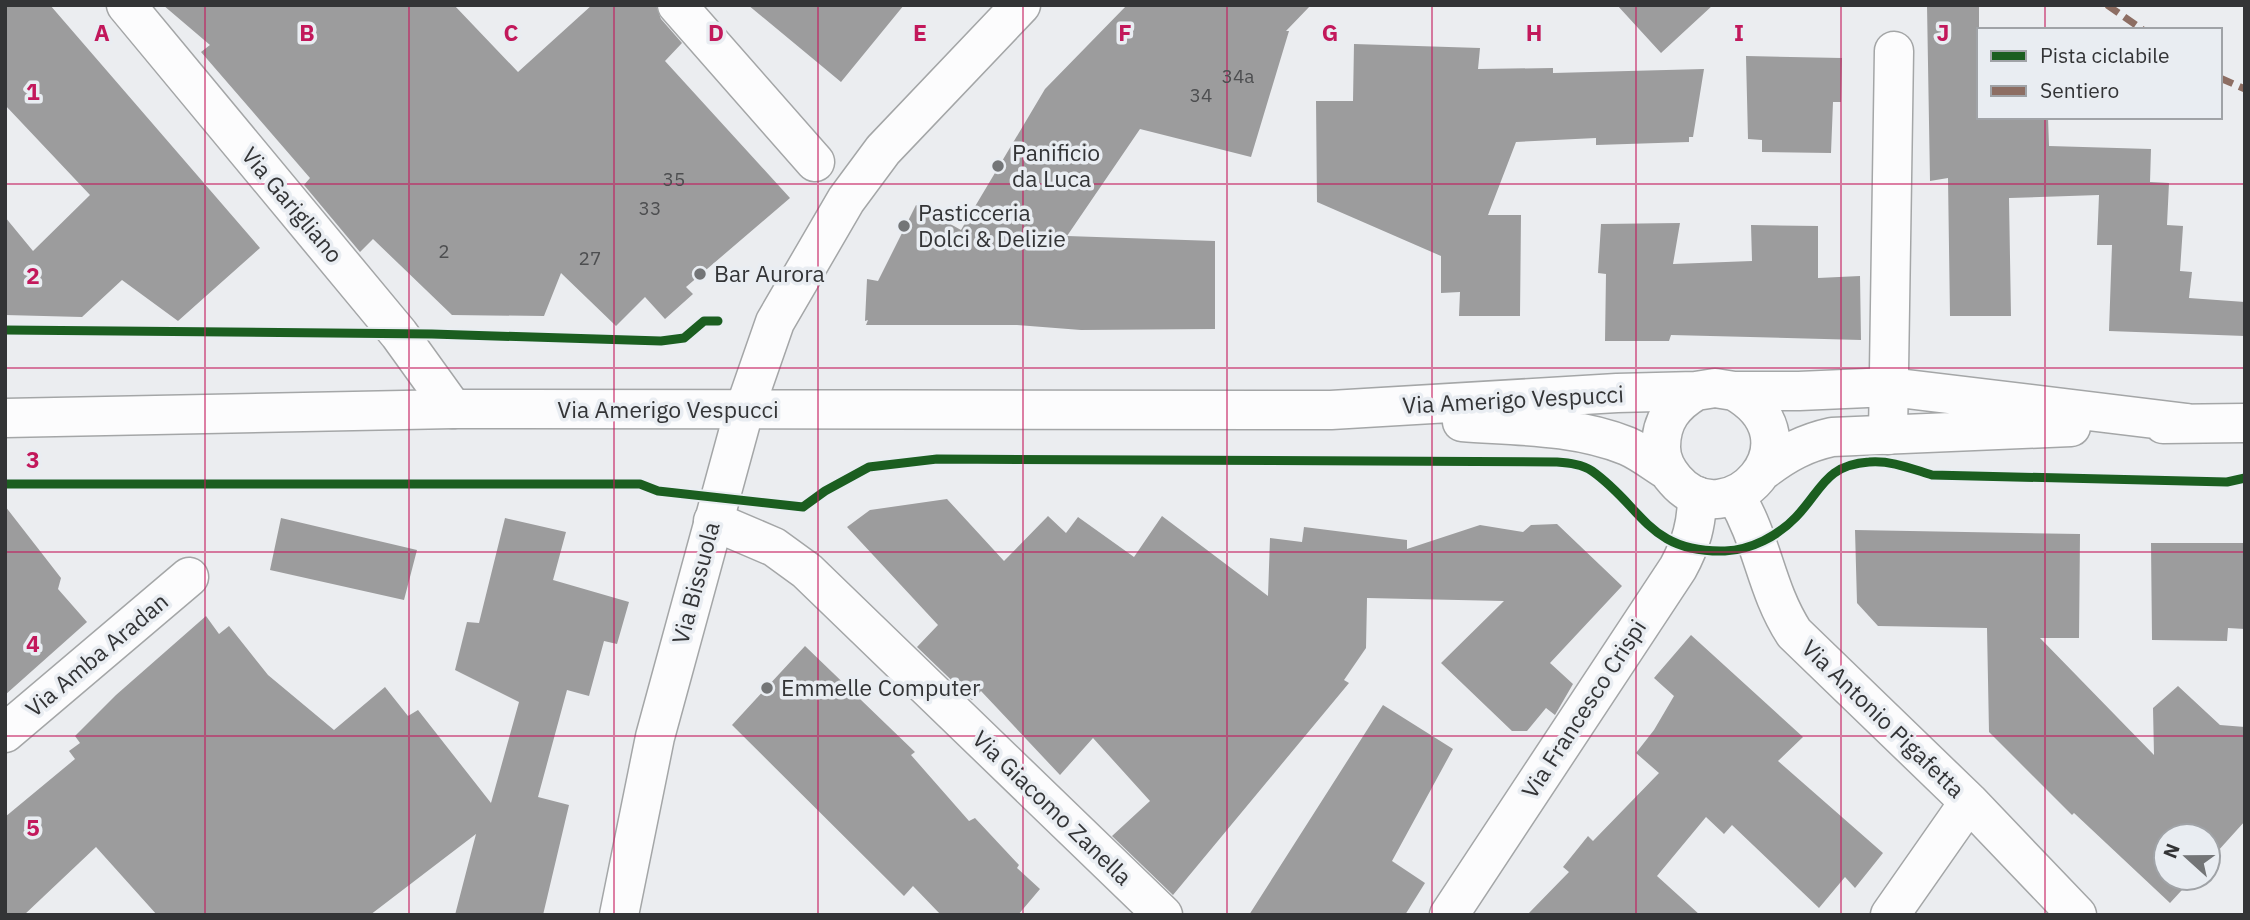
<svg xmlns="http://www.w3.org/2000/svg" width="2250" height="920" viewBox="0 0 2250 920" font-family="'IBM Plex Sans',sans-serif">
<rect width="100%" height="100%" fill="#ebedf0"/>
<!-- building -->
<path fill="#9c9c9d" d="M5,5H50L260,248L178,321L122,280L82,317L5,315V217L33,251L90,195L5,105Z
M163,5H454L518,72L592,5H656L661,19L682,43L665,61L790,198L686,287L693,294L665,319L645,297L616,326L561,273L544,316L452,315L373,239L360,252L304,185L310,178L201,52L210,45Z
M748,5H904L841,82Z
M1127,5H1311L1286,31H1289L1251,157L1140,129L1067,236L1215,241V329L1081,330L1017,325H866L868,320L865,321L867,279L878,281L916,205L961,230L1045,89Z
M1617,5H1713L1661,53Z
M1927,5H1979V117H2048L2049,146L2151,149L2150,182L2169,183L2167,225L2183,226L2180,271L2192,272L2189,298L2245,302V336L2109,331L2112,245H2097L2099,195L2009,198L2011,316H1950L1948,178L1930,181Z
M1354,44L1480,48L1478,69L1553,68V73L1704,69L1693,137H1689V142L1596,145V138L1516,142L1488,215H1521L1520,316H1459L1460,292L1441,293V256L1317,202L1316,101H1353Z
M1746,56L1842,58L1841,102H1833L1831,153L1762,152V140L1748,139Z
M1680,223L1673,264L1752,261L1751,225L1818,226V278L1860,276L1861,340L1671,335L1669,341H1605L1606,274L1598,273L1601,224Z
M947,499L1004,561L1048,516L1066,533L1078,517L1134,557L1162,516L1268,596L1270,538L1302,542L1304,527L1407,540V549L1480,525L1523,532L1531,525L1557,524L1622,586L1550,663L1573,684L1555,715L1546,708L1527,731H1512L1441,663L1504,601L1367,598L1366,648L1344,680L1349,683L1173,895L1112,836L1150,801L1093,738L1060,775L981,691L972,700L917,647L938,625L847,527L870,510Z
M5,506L61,578L58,589L87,622L5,695Z
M281,518L417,550L404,600L270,570Z
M505,518L566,532L553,580L629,602L617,644L604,641L589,696L567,690L538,797L569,805L543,915H455L476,834L370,915H157L96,847L24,915H5V817L75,759L69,751L80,743L75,736L116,695L206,616L219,634L229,626L268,675L334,730L385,687L408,716L418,710L491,803L519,702L455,670L467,622L479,623Z
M1855,530L2080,534L2079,638H2040L2154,755L2153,708L2178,686L2220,725L2245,727V821L2208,862V836H2166V878H2193L2170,903L2074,813L2072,815L1989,732L1987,628L1878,626L1857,603Z
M2151,543H2245V629L2228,628L2227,641L2152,640Z
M1691,635L1803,737L1778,761L1883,853L1855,888L1845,877L1819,908L1732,825L1724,834L1706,817L1657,876L1700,915H1527L1569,872L1563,867L1588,836L1593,841L1659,773L1636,753L1654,730L1674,696L1654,678Z
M805,646L915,752L911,755L969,821L975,818L1019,865L1017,868L1040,889L1018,915H941L913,886L904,896L732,725Z
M1383,705L1453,749L1392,861L1425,883L1405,915H1249Z"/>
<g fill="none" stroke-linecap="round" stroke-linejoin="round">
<!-- street casing -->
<g stroke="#a4a6a7" stroke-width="41">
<path id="street" d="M126,5L399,334L453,409
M677,5L815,162
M1888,435L1894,51
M1735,495C1763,541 1765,588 1794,633L1969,802L2077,915
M713,521L774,547L807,571L1163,915
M5,733L189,577
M1449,915L1678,568C1691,544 1697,524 1697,496
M1890,915L1969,802"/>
</g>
<!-- secondary casing -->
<g stroke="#a4a6a7" stroke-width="41">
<path id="secondary" d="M1696,391C1674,404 1661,420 1661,447C1661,460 1667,471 1675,480C1727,541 1823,441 1734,391
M5,418L453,409L1331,410L1617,393L1696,391L1715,388L1734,391H1799L1890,387L2187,423
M1462,422C1516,426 1575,425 1627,446C1641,452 1655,463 1668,471
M2163,424L2245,423
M1764,470C1786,453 1805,443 1832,437L2071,427
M619,915L655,737L744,411L775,322L846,200L883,150L1021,5"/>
</g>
<!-- street -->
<use href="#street" stroke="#fcfcfd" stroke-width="38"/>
<!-- secondary -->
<use href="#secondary" stroke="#fcfcfd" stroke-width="38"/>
<!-- quiet -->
<path stroke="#8d6e63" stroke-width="7" stroke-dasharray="14 7" stroke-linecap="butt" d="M2107,5L2143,30
M2220,78L2245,89"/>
<!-- cycleway casing -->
<g stroke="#e9edf2" stroke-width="13">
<path id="cycleway" d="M5,330L432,334L661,341L684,338L704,321H718
M5,484H640L658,491L803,507L825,491L869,467L937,459L1556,462C1568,463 1582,464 1592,471C1643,507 1648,553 1725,551C1751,550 1778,536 1796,517C1822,490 1825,465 1869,462C1891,460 1912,469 1932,475L2227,482L2245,478"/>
</g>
<!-- cycleway -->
<use href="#cycleway" stroke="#1b5e20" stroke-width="9"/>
</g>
<!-- grid -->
<path fill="none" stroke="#c2185b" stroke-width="2" stroke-opacity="0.55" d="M205,5V915M409,5V915M614,5V915M818,5V915M1023,5V915M1227,5V915M1432,5V915M1636,5V915M1841,5V915M2045,5V30M2045,117V915M5,184H2245M5,368H2245M5,552H2245M5,736H2245"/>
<!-- markers -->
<g fill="#737577" stroke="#e9edf2" stroke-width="2.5">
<circle cx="998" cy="166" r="7"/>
<circle cx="904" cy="226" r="7"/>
<circle cx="700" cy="274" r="7"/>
<circle cx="767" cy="688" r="7"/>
</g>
<g text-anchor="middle" stroke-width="7" stroke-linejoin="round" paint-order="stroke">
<!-- number labels -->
<g font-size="19" fill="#4d4e50">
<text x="1238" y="83">34a</text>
<text x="1201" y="102">34</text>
<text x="674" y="186">35</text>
<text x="650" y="215">33</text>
<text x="444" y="258">2</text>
<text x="590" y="265">27</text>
</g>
<!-- poi labels -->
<g font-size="23" fill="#333436" stroke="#e9edf2" text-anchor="start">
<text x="1012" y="161">Panificio<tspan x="1012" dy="26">da Luca</tspan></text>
<text x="918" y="221">Pasticceria<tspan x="918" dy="26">Dolci &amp; Delizie</tspan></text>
<text x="714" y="282">Bar Aurora</text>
<text x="781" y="696">Emmelle Computer</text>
</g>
<!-- street labels -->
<g font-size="23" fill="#333436" stroke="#e9edf2">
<text transform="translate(292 205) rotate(50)" y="8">Via Garigliano</text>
<text transform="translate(1513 400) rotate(-3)" y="8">Via Amerigo Vespucci</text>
<text x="668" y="418">Via Amerigo Vespucci</text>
<text transform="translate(696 583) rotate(-75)" y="8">Via Bissuola</text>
<text transform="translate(97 655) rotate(-40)" y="8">Via Amba Aradan</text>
<text transform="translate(1584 709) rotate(-57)" y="8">Via Francesco Crispi</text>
<text transform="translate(1883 719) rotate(44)" y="8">Via Antonio Pigafetta</text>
<text transform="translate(1052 808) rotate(44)" y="8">Via Giacomo Zanella</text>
</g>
</g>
<g font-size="23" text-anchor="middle" font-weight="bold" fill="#c2185b" stroke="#e9edf2" stroke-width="7" stroke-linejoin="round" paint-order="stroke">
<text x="102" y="41">A</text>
<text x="307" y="41">B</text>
<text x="511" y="41">C</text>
<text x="716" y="41">D</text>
<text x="920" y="41">E</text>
<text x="1125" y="41">F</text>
<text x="1330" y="41">G</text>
<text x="1534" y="41">H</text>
<text x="1739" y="41">I</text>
<text x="1943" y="41">J</text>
<text x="33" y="100">1</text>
<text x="33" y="284">2</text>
<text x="33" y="468">3</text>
<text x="33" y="652">4</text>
<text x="33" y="836">5</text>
</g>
<!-- border -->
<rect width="2250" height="920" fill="none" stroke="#333436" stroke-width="14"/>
<!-- legend -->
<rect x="1977" y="28" width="245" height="91" fill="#e9edf2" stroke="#a0a3a7" stroke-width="2"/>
<rect x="1991" y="51" width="35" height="10" fill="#1b5e20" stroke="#a0a3a7" stroke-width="2"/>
<text x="2040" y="63" font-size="21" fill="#333436">Pista ciclabile</text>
<rect x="1991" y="86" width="35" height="10" fill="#8d6e63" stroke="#a0a3a7" stroke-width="2"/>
<text x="2040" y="98" font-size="21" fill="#333436">Sentiero</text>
<!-- north arrow -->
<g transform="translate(2187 857) rotate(291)"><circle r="33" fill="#e9edf2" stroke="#a0a3a7" stroke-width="2"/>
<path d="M0-5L12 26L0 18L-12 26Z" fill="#737577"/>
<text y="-10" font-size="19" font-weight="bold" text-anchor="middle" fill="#333436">N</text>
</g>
</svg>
